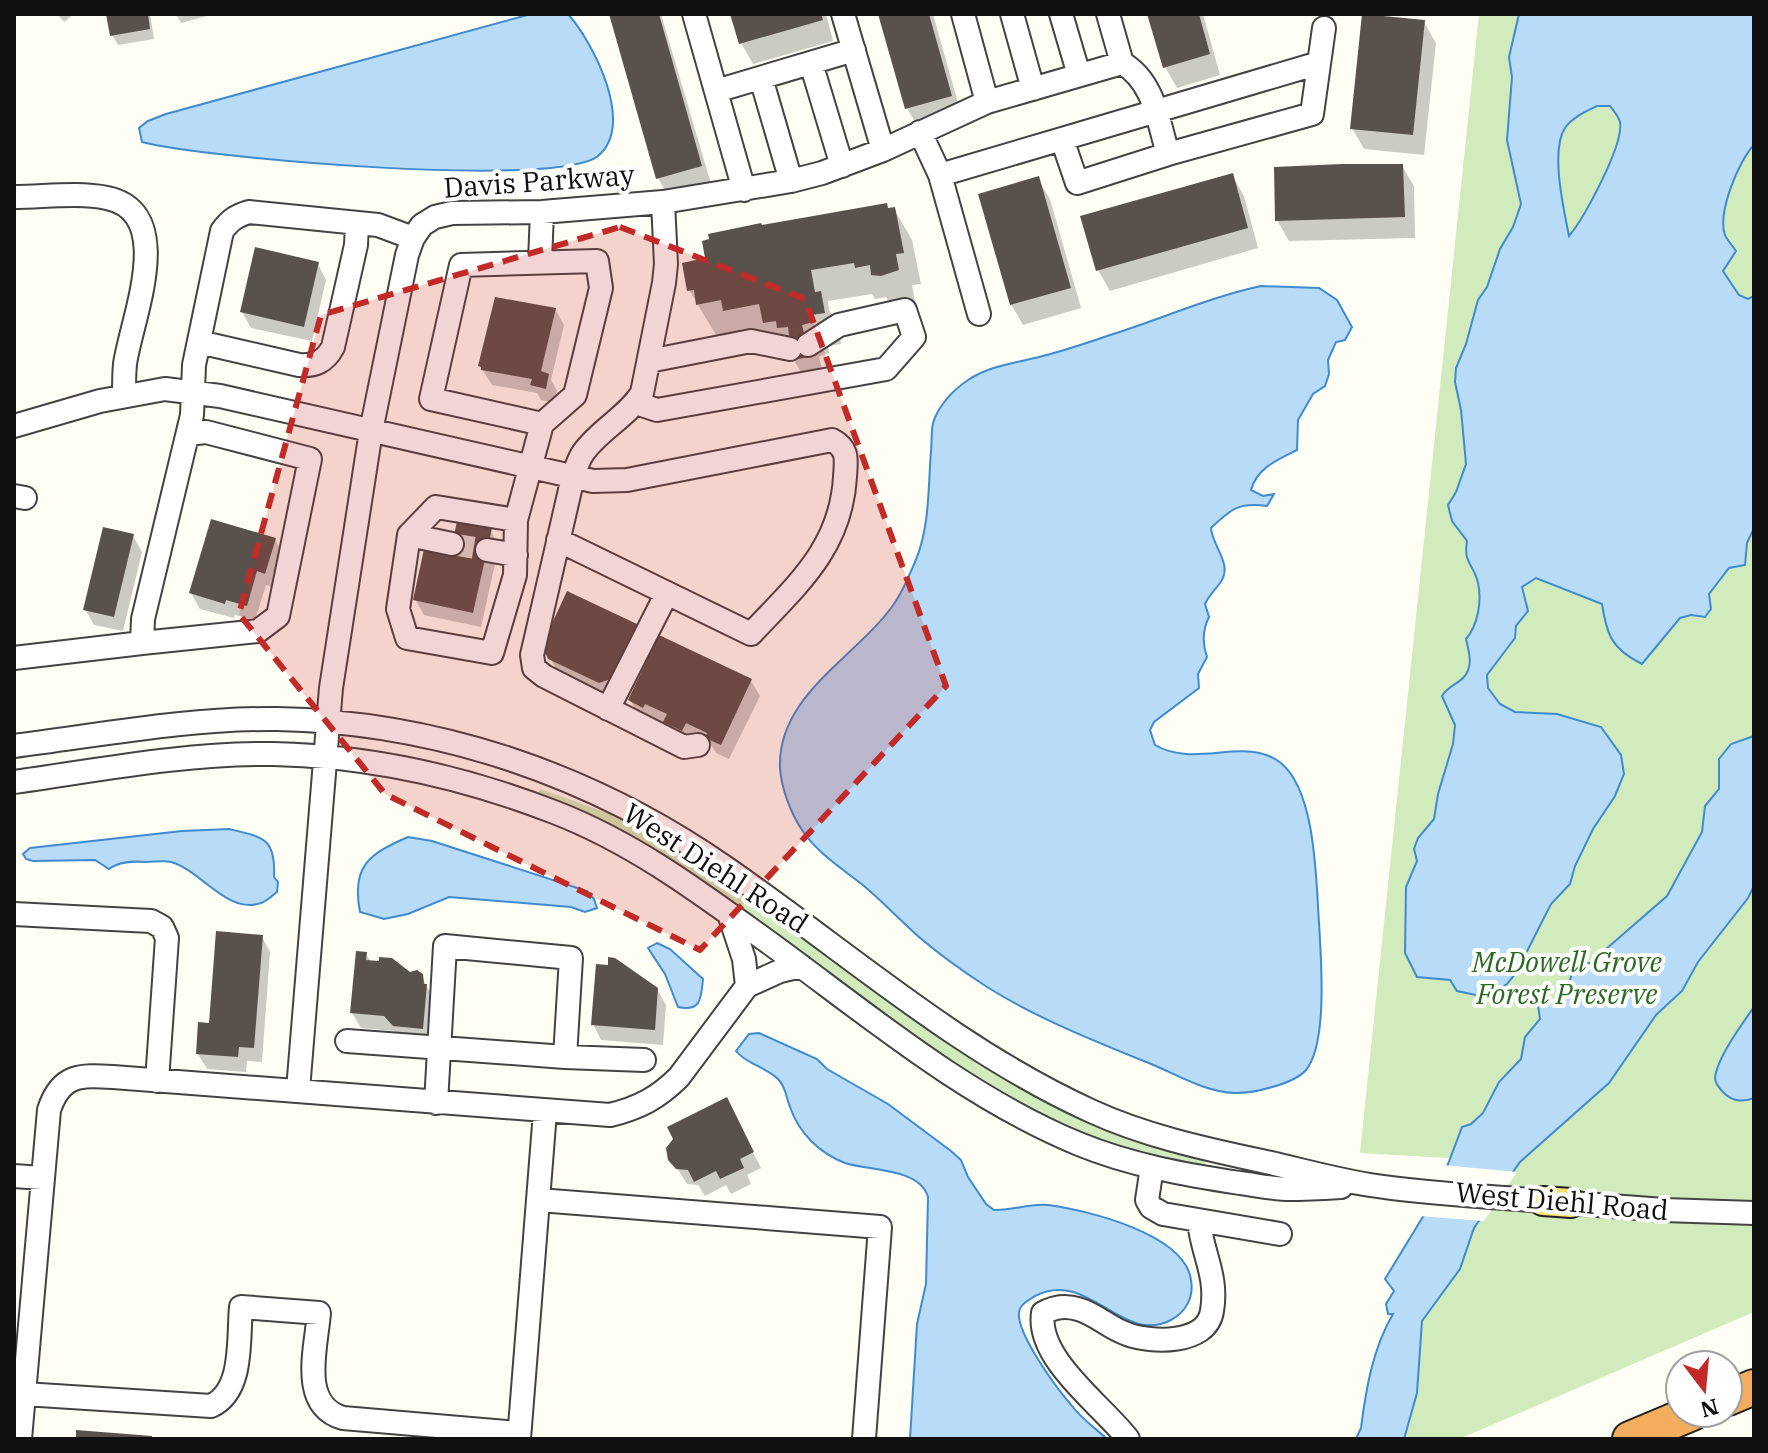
<svg xmlns="http://www.w3.org/2000/svg" width="1768" height="1453" viewBox="0 0 1768 1453" font-family="'IBM Plex Serif',serif">
<rect width="100%" height="100%" fill="#fffef4"/>
<!-- green -->
<path fill="#d1ebbc" d="M1479,14H1754V1312L1459,1439H1404L1417,1393L1422,1321L1460,1269L1474,1228L1519,1162L1360,1153Z
M540,789L641,825L667,838L948,1042L1012,1082L1075,1114L1203,1159L1207,1166L1156,1156L1092,1137L1011,1099L923,1041L764,924L659,851L591,817L538,794Z"/>
<!-- water -->
<path fill="#b8dbf7" stroke="#3f8bce" stroke-width="2" fill-rule="evenodd" d="M531,14H568C593,42 636,125 598,156C558,189 202,158 142,142L139,128L148,121L166,114Z
M1519,14H1754V145C1739,160 1717,213 1725,235C1727,240 1733,246 1736,251L1723,271L1739,295L1748,299L1754,296V528L1747,543L1745,565L1729,568L1709,594L1711,609L1705,617L1691,615L1680,618L1642,664C1612,649 1607,636 1602,604L1536,578L1522,587L1528,611L1516,626L1515,638L1487,675L1488,688L1500,704L1515,712L1557,714L1601,727L1621,755L1624,774L1615,796L1593,829L1575,866L1570,884L1551,904L1516,973L1507,984L1495,991L1476,995L1457,991L1450,980L1417,977L1405,953L1406,887L1417,861L1414,849L1418,838L1434,819L1438,794L1453,744L1455,725L1442,696C1448,686 1456,685 1463,678C1474,667 1469,652 1466,639C1478,625 1482,601 1478,583C1474,564 1463,564 1467,541L1452,521L1448,505L1456,492L1466,464L1461,410L1455,382L1456,368L1466,344L1478,300L1487,287L1500,249L1513,227L1521,204L1507,140L1512,77L1509,57ZM1597,106H1610C1613,110 1619,117 1620,122C1624,145 1584,218 1569,236C1564,210 1550,151 1565,128C1571,118 1587,111 1597,106Z
M1261,286L1319,288L1337,300L1352,327L1345,340L1336,342L1328,360L1329,374L1325,386L1313,394L1298,420L1297,450C1277,460 1257,468 1251,490L1263,496L1274,494L1267,506C1239,502 1231,509 1211,528C1212,546 1234,565 1220,583C1215,590 1209,595 1205,604L1209,617C1202,631 1202,643 1207,657L1198,674L1199,688L1154,722L1150,730L1155,745C1196,769 1246,735 1281,763C1316,792 1316,880 1319,923C1321,958 1328,1043 1306,1070C1294,1084 1254,1093 1236,1093C1209,1093 1181,1077 1156,1066C1099,1043 1040,1020 987,987C964,972 940,955 919,937C900,920 883,902 864,886C843,869 817,853 802,830C791,814 781,787 780,768C777,695 857,657 894,604C903,591 909,576 915,562C930,527 928,488 931,451C932,442 931,432 933,423C938,406 953,390 968,380C989,366 1015,363 1039,357C1063,351 1087,343 1110,335C1161,319 1210,297 1261,286Z
M1754,736V886L1748,898L1698,962L1682,991L1656,1015L1609,1083L1520,1162L1474,1228L1460,1269L1422,1321L1417,1393L1404,1439H1356L1361,1428C1366,1388 1373,1348 1393,1314H1388L1386,1304L1394,1291L1385,1279L1424,1215L1448,1164L1462,1127L1471,1124L1483,1113L1499,1082L1521,1059L1525,1037L1540,1019L1537,998L1545,996L1552,1004L1563,998L1576,964L1601,962L1606,949L1667,896L1702,832L1705,806L1719,789V759L1731,744Z
M229,829C263,837 276,838 274,877L278,882L277,892C272,896 267,901 261,903C227,915 201,870 171,862C164,860 154,862 146,862C133,861 119,861 109,869L95,860L33,861L26,859L23,854L30,848L182,831Z
M408,837L432,841L587,891L594,899L597,908L585,912L571,907L449,897L408,914L384,919L360,912C351,866 369,854 408,837Z
M657,943L670,949L703,979C701,999 701,1012 678,1007L665,974L648,948Z
M1754,1007V1098C1743,1102 1734,1102 1725,1094C1721,1090 1715,1085 1715,1078C1717,1058 1742,1024 1754,1007Z
M759,1033L817,1059L827,1069L888,1104L951,1151L961,1160L968,1177L986,1204L994,1210C1012,1211 1029,1203 1048,1205C1087,1210 1185,1234 1191,1280C1194,1297 1186,1312 1171,1320C1122,1346 1088,1268 1035,1296C1031,1299 1024,1302 1021,1307C1008,1324 1059,1391 1072,1406C1082,1419 1095,1428 1107,1439H910L917,1324L926,1284L928,1197C920,1168 870,1171 845,1163C819,1153 799,1133 790,1107C786,1097 786,1087 778,1079C766,1067 746,1064 736,1051L749,1034Z"/>
<!-- pier -->
<path fill="#fffef4" d="M1443,1165L1517,1172L1484,1221L1419,1216Z"/>
<!-- shadow -->
<path fill="#0003" d="M57,14H74L64,22Z
M108,14H150L154,39L118,45L112,35Z
M176,14H214L181,23Z
M611,14H661L712,187L670,199L658,178Z
M733,14H826L833,41L753,64L741,43Z
M880,14H933L962,117L919,129L907,108Z
M1150,14H1203L1220,75L1177,88L1165,67Z
M1424,22L1436,43L1424,155L1364,149L1352,128Z
M1402,166L1414,186L1415,238L1289,241L1277,220Z
M1232,175L1244,196L1258,248L1110,291L1098,270Z
M1038,179L1050,199L1081,308L1023,325L1011,304Z
M894,209L912,240L921,284L912,285L915,302L900,307L892,306L886,297L875,299L872,294L828,301L829,310L838,325L841,344L828,346L829,353L819,357L827,388L812,391L794,360L793,352L743,342L737,331L716,335L689,290Z
M318,264L326,280L312,341L251,328L242,312Z
M555,309L564,325L551,380L557,391L554,403L541,400L537,393L492,385L480,366Z
M490,530L499,546L481,627L424,615L415,599L451,557Z
M133,536L142,552L123,631L94,625L85,609Z
M275,539L283,555L274,588L266,585L255,620L235,615L234,618L200,609L191,593Z
M637,627L608,698L559,675L550,658Z
M751,681L760,696L729,759L716,753L711,745L695,737H674L666,724L654,718L652,722L639,716L630,700Z
M262,937L270,952L262,1062L247,1061L246,1072L207,1069L198,1054Z
M366,954L371,962L423,979L432,996L431,1043L404,1041L394,1031L361,1028L352,1013Z
M657,989L666,1005L663,1045L601,1040L593,1024Z
M734,1115L761,1168L747,1175L751,1184L731,1194L726,1185L705,1196L698,1185L687,1184L669,1155Z"/>
<!-- building -->
<path fill="#59524c" d="M106,14H148L150,29L110,36Z
M609,14H659L702,166L656,179Z
M730,14H821L823,20L739,44Z
M878,14H929L952,96L905,109Z
M1147,14H1199L1210,54L1163,68Z
M1362,14L1425,20L1413,135L1350,129Z
M1342,164H1403L1405,217L1275,221L1274,167Z
M1233,173L1248,228L1096,271L1080,216Z
M1039,176L1071,288L1010,305L978,194Z
M887,203L888,208L895,207L904,253L896,254L899,270L881,276L871,275L870,265L855,268L854,263L811,270L815,292L821,291L825,313L811,315L813,322L802,325L810,357L792,360L788,327L777,328L776,321L763,323L759,304L723,311L721,300L696,305L694,290L687,291L682,263L705,258L702,241L709,239L708,234L761,223L762,225Z
M255,247L319,262L304,327L240,312Z
M495,297L556,308L541,371L549,374L546,389L530,385L532,379L481,370V367L478,366Z
M211,519L276,538L265,574L257,571L247,606L226,600L225,604L189,593Z
M457,521L492,528L473,613L413,600L424,549L450,555Z
M103,527L134,534L114,617L83,610Z
M567,591L639,625L613,678L599,683L548,659L542,645Z
M659,635L752,679L721,745L705,738L707,733L686,723L682,731L663,722L667,714L645,704L643,708L628,700Z
M216,931L263,935L254,1048L239,1047L238,1057L196,1054L198,1022L209,1023Z
M356,951L367,952L366,960L379,961V957L392,958L410,972L417,970L423,974L424,984H427L423,1029L393,1026L384,1016L350,1013Z
M608,957L615,958L658,988L655,1030L591,1025L596,964L608,965Z
M727,1097L754,1152L740,1159L744,1168L720,1179L716,1171L694,1182L688,1170L676,1169L668,1160L666,1148L673,1139L667,1127Z
M76,1430L152,1436V1439H76Z"/>
<g fill="none" stroke-linecap="round" stroke-linejoin="round">
<!-- minor-tunnel -->
<path stroke="#dbdad2" stroke-width="22" stroke-dasharray="22 11" stroke-linecap="butt" d="M452,544L487,550"/>
<!-- minor casing -->
<g stroke="#434343" stroke-width="26">
<path id="minor" d="M694,14L744,190
M843,14L883,150
M963,14L987,102
M1012,14L1033,89
M1061,14L1079,75
M1108,14L1122,63
M811,63L842,166
M761,78L791,181
M716,91L854,50
M920,132L940,175
M1168,154L1077,183L1062,139L1319,63
M14,197C44,197 78,192 107,198C178,213 131,320 125,364C124,374 124,385 124,395
M663,202L666,264L664,283L642,393C627,417 599,430 583,453C578,460 576,469 573,477L532,655L534,668L544,676L684,747L698,745
M540,261L542,212
M979,314L940,175L1062,139
M199,342L299,365C315,366 325,362 333,347L356,245L357,223
M649,361L751,341L790,349
M636,403L657,410L886,369L914,337L905,310L839,325L808,345
M14,426L100,401L165,389L220,396L593,481L627,480L832,440C849,449 846,460 845,477C841,548 797,585 751,634L558,540
M14,496L25,498
M516,520L436,507L409,535L398,609L407,638L492,653L515,575L516,520L542,424L575,395L601,288L597,261L461,265L431,399L542,424
M409,535L452,544
M487,550L516,555
M142,643L258,631L278,616L310,459L206,432L188,434
M14,658L142,643L143,619L192,415L194,365L222,231C230,220 236,216 249,212L378,225L413,238
M608,709L667,593
M14,746C101,735 189,718 277,719C439,722 594,776 726,868C846,951 957,1050 1091,1111C1143,1135 1201,1148 1257,1160C1295,1168 1332,1179 1370,1185C1427,1194 1486,1196 1543,1201
M14,782C99,770 186,753 273,754C371,756 464,777 554,812C632,842 698,891 764,939C865,1012 963,1096 1079,1144C1130,1165 1186,1175 1240,1183C1256,1185 1274,1189 1290,1189C1307,1189 1324,1188 1341,1187
M14,914L151,921L162,927L167,938L157,1081
M729,914L744,959L747,986
M347,1041L565,1057
M298,1090L331,688L371,431L407,255L413,238L422,225L435,217L452,213L542,212L663,202L791,181L822,173L883,150L987,102L1122,63C1154,81 1158,121 1168,154L1312,114L1324,28
M436,1103L445,946L571,958L565,1057L644,1060
M1152,1167L1147,1200L1151,1207L1163,1214L1280,1234
M14,1176L42,1178
M539,1200L880,1227L864,1439
M1571,1203L1664,1210L1754,1213
M24,1394L211,1406C244,1391 238,1339 241,1307L319,1313C316,1349 299,1405 343,1418L519,1433
M20,1439L49,1110C61,1074 80,1075 113,1077L610,1115C639,1108 658,1098 679,1077L747,986L780,971L801,966
M519,1439L545,1112
M1128,1439C1103,1406 1036,1359 1043,1313C1055,1307 1065,1305 1078,1309C1096,1314 1109,1328 1127,1334C1151,1343 1207,1345 1212,1311C1218,1275 1202,1254 1199,1221"/>
</g>
<!-- major casing -->
<g stroke="#212121" stroke-width="32">
<path id="major" d="M1543,1201L1571,1203"/>
</g>
<!-- highway casing -->
<g stroke="#212121" stroke-width="38">
<path id="highway" d="M1728,1398L1754,1387
M1630,1439L1692,1413"/>
</g>
<!-- minor -->
<use href="#minor" stroke="#fff" stroke-width="22"/>
<!-- major -->
<use href="#major" stroke="#f8df6a" stroke-width="28"/>
<!-- highway -->
<use href="#highway" stroke="#f4ac5d" stroke-width="34"/>
</g>
<!-- marked area -->
<path fill="#c22a27" fill-opacity="0.2" stroke="#c22a27" stroke-width="6" stroke-dasharray="16 10" stroke-linejoin="round" d="M620,227L805,299L946,686L700,950L385,794L239,614L321,315Z"/>
<g text-anchor="middle" stroke-width="8" stroke-linejoin="round" paint-order="stroke">
<!-- street labels -->
<g font-size="28" fill="#101010" stroke="#fff">
<text transform="translate(539 181) rotate(-4)" y="10">Davis Parkway</text>
<text transform="translate(716 868) rotate(33)" y="10">West Diehl Road</text>
<text transform="translate(1562 1201) rotate(5)" y="10">West Diehl Road</text>
</g>
<!-- park labels -->
<g font-size="28" font-style="italic" fill="#2a6a1f" stroke="#fff">
<text x="1567" y="972">McDowell Grove<tspan x="1567" dy="32">Forest Preserve</tspan></text>
</g>
</g>
<!-- border -->
<rect width="1768" height="1453" fill="none" stroke="#101010" stroke-width="32"/>
<!-- north arrow -->
<g transform="translate(1704 1389) rotate(164)"><circle r="38" fill="#ffffff" stroke="#9f9f9f" stroke-width="2"/>
<path d="M0-6L14 30L0 20L-14 30Z" fill="#c22a27"/>
<text y="-12" font-size="22" font-weight="bold" text-anchor="middle" fill="#101010">N</text>
</g>
</svg>
